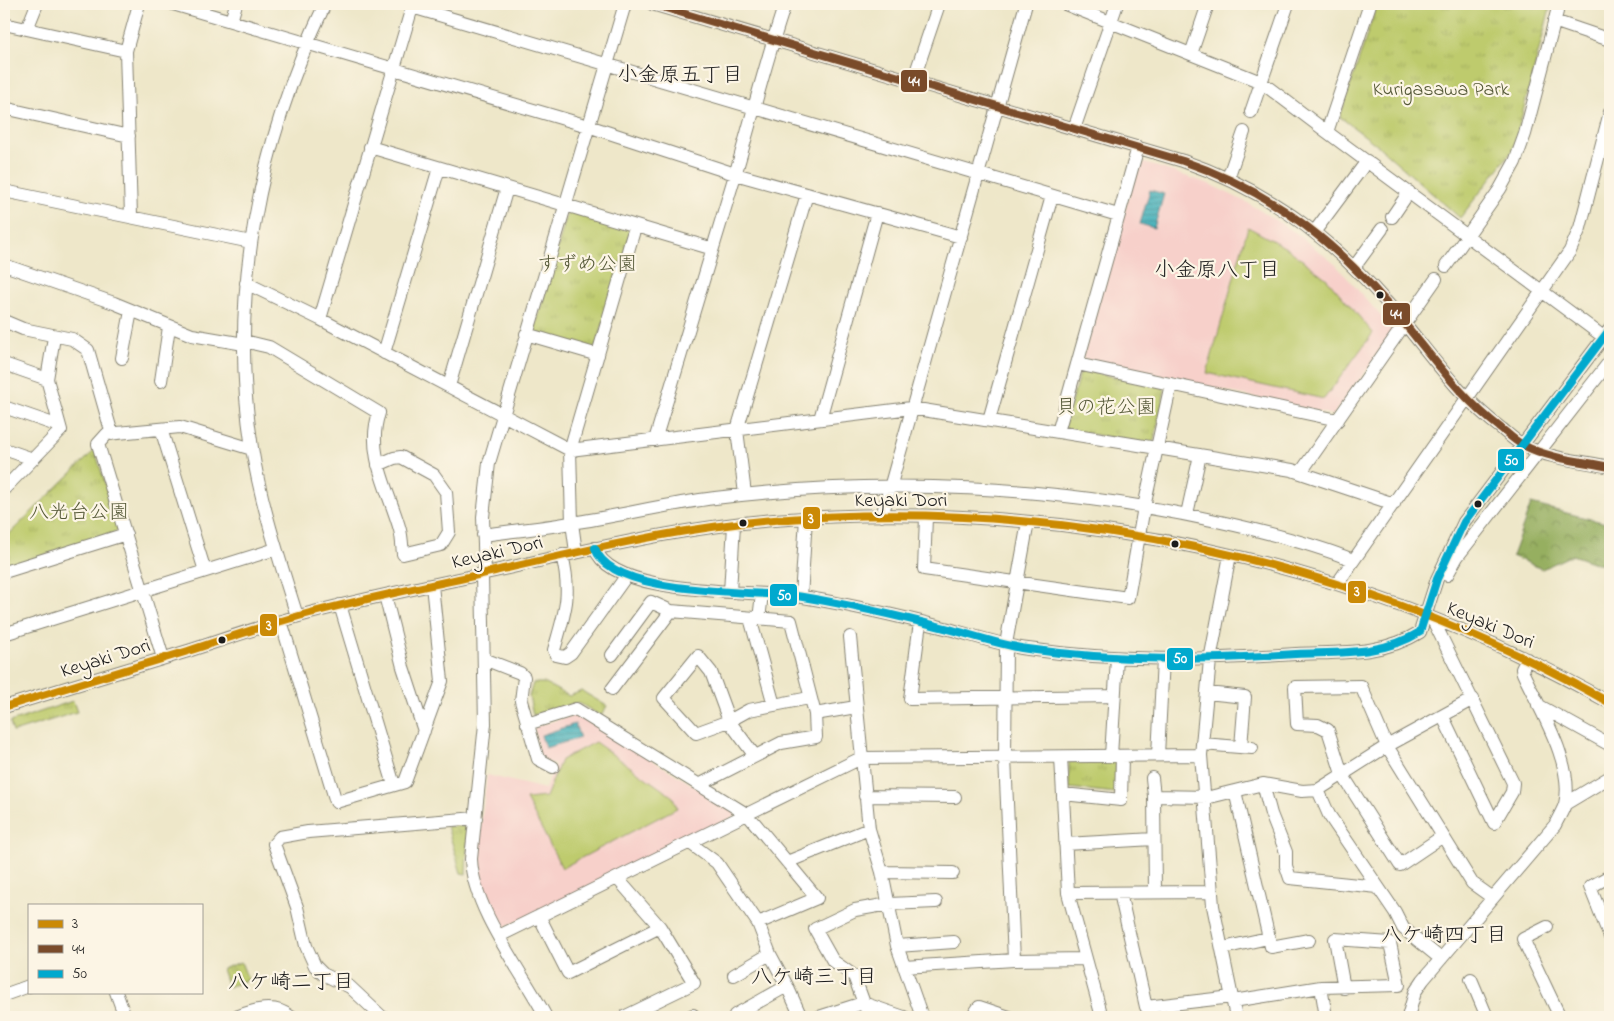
<svg xmlns="http://www.w3.org/2000/svg" width="1614" height="1021" viewBox="0 0 1614 1021" font-family="'Indie Flower','Klee One',sans-serif">
<defs>
<pattern id="forest-crowns" width="20" height="18" patternUnits="userSpaceOnUse" patternTransform="scale(1.25)"><rect width="20" height="18" fill="#96af60"/><path d="M2 6a3 3 0 1 1 6 0M12 15a3 3 0 1 1 6 0" fill="none" stroke="#7a8e4e"/></pattern>
<pattern id="park-tufts" width="24" height="20" patternUnits="userSpaceOnUse" patternTransform="scale(1.25)"><rect width="24" height="20" fill="#becb6d"/><path d="M3 7l-1-3M5 7V3M7 7l1-3M15 17l-1-3M17 17v-4M19 17l1-3" fill="none" stroke="#a3ae5e"/></pattern>
<pattern id="water-rules" width="6" height="5" patternUnits="userSpaceOnUse" patternTransform="scale(1.25)"><rect width="6" height="5" fill="#3cadb8"/><path d="M0 2.5h6" fill="none" stroke="#328c95"/></pattern>
</defs>
<rect width="100%" height="100%" fill="#fcf5e5"/>
<filter id="ink" filterUnits="userSpaceOnUse"><feTurbulence type="fractalNoise" baseFrequency=".02" numOctaves="2"/><feDisplacementMap in="SourceGraphic" scale="10" xChannelSelector="R" yChannelSelector="G"/><feConvolveMatrix kernelMatrix="1 2 1 2 8 2 1 2 1" color-interpolation-filters="sRGB"/></filter>
<filter id="wash" filterUnits="userSpaceOnUse"><feTurbulence type="fractalNoise" baseFrequency=".0096" numOctaves="4" result="noise"/><feDisplacementMap in="SourceGraphic" scale="20" xChannelSelector="R" yChannelSelector="G"/><feGaussianBlur stdDeviation="1.12" result="paint"/><feColorMatrix in="noise" values="0 0 0 0 0 0 0 0 0 0 0 0 0 0 0 0 0 1.4 0 .05"/><feComposite in="paint" operator="in"/></filter>
<g filter="url(#wash)">
<rect width="100%" height="100%" fill="#eee7c9"/>
<!-- built -->
<path fill="#f7d0ca" d="M1139,161L1207,183L1248,203L1296,233L1335,264L1395,332L1333,415L1082,359Z
M577,714L735,811L736,816L501,929L479,882L476,865L487,775L545,789L555,765L540,758L534,727Z"/>
<!-- grass -->
<path fill="#becb6d" stroke="#6d7444" d="M1248,227L1288,249L1327,279L1373,333L1324,399L1207,373Z
M595,742L673,797L677,808L562,868L526,799L546,797L561,760Z"/>
<!-- forest -->
<path fill="url(#forest-crowns)" stroke="#59663e" d="M1531,504L1610,524V568L1572,555L1542,569L1512,556Z"/>
<!-- park -->
<path fill="url(#park-tufts)" stroke="#6d7444" d="M1377,4H1551L1513,150L1460,218L1378,146L1340,117Z
M570,212L627,228L630,233L596,347L592,350L534,332L567,214Z
M1081,370L1163,387L1165,390L1154,441L1151,444L1067,430L1064,425Z
M95,450L118,528L116,532L4,568V539Z
M533,683H544L569,696L582,691L607,706L601,716L579,703L533,715L529,696Z
M73,701L77,712L13,732L10,722Z
M1116,759V793L1069,788V761Z
M447,826L468,827L466,874L461,873Z
M241,962L248,980L228,987L222,969Z"/>
<!-- water -->
<path fill="url(#water-rules)" stroke="#2c646a" d="M1150,190L1164,194L1154,228L1140,224Z
M575,724L580,738L545,748L541,735Z"/>
</g>
<g filter="url(#ink)">
<g fill="none" stroke-linecap="round" stroke-linejoin="round">
<!-- minor casing -->
<g stroke="#858272" stroke-width="14">
<path id="minor" d="M173,4L588,126L735,174L961,237
M652,4L1183,161C1277,193 1343,248 1405,324C1437,363 1461,398 1502,429C1508,434 1515,441 1523,445C1549,459 1582,461 1610,467
M1065,4L1261,82L1327,132
M1370,4L1327,132L1605,338
M412,7L1118,215
M231,21L236,4
M1554,21L1610,40
M4,24L126,51
M27,29L37,4
M1191,54L1208,4
M913,81L939,4
M4,108L129,136
M1251,112L1288,4
M1074,129L1117,4
M370,147L710,248
M1228,178L1244,132
M4,191L251,242
M131,216L126,51L139,4
M1392,217L1409,192
M1315,231L1367,161
M4,265L114,303L192,335L244,344
M1355,266L1382,229
M1446,266L1500,189L1515,162L1525,134L1559,4
M246,283L320,319L570,450L911,408L1292,470L1394,504
M320,319L413,4
M4,321L23,329L72,339L88,350L112,434
M526,334L598,355
M244,341L269,347L379,413C365,453 390,493 400,530C402,538 402,546 403,554L441,545L449,532L446,492L434,475L401,457L394,458L378,465
M384,353L439,168
M122,358L131,311
M4,364L47,379
M1077,364L1338,420
M161,381L169,327
M449,386L507,188
M4,407L59,426
M820,419L877,213
M989,420L1052,196
M161,429L205,571
M1058,432L1138,147
M655,440C681,351 708,263 735,175C752,118 766,60 785,4
M4,449L33,459
M1301,472L1436,279
M4,489L61,430L47,379L54,337
M745,494L737,430L807,194
M1187,514L1200,455
M882,516L1026,4
M926,517L924,569L1128,598L1144,507L1171,384
M483,535C512,531 541,528 571,523C619,516 666,504 715,498C883,477 1056,485 1221,522C1266,532 1311,543 1353,560
M595,548C611,598 760,590 803,597C851,605 898,616 945,628C972,635 1000,645 1028,649C1117,662 1206,660 1296,654C1338,652 1382,656 1420,632L1437,579L1464,522L1610,329
M576,552L572,523L570,450L635,227
M562,555C572,595 565,612 554,650L556,655L565,657L571,653L627,575
M1230,555L1210,660L1201,755L1213,906L1236,1017
M4,572L126,534
M485,573L483,517L489,463L625,4
M482,574L485,724L471,859C473,910 522,971 546,1017
M1447,575L1457,557L1610,361
M1337,584L1570,251L1580,228L1610,112
M730,592L734,525
M385,595L403,667L424,731
M801,597L806,518
M340,605L394,785
M297,616C280,561 261,505 252,448C228,295 259,142 325,4
M750,618L774,705
M1432,618L1513,783L1512,792L1494,823L1443,717
M759,619L762,594
M281,621L336,802L405,782L442,681L432,585
M920,622L910,699L1114,696
M4,634L276,549
M850,637L869,829L882,872L897,946L922,1017
M612,655L651,602L671,611L791,621L815,714
M163,658L98,444L107,434L180,427L252,449
M484,659L520,673L524,677L521,701L538,759L553,767
M612,689L671,611
M1207,693L1245,697L1241,747
M1538,705L1610,745
M4,707C65,688 126,670 188,651C225,639 262,626 299,616C364,598 430,586 495,571C587,550 679,528 774,520C1063,497 1358,560 1610,703
M527,724L576,709L748,815L817,898L758,923
M1202,744L1252,748
M1158,755L1163,659
M755,756L729,721L711,672L698,656L664,698L696,733L729,721L749,710L809,698
M1111,756L1117,658
M1061,757L1068,893L1102,1017
M1152,778L1154,796L1155,892
M1263,784L1271,814L1286,852V866L1290,878L1378,887
M699,785L781,743L816,737L815,714L856,707
M1318,790L1329,815L1395,912L1403,928L1441,959
M1235,791L1271,947L1309,940
M1063,794L1121,800L1122,756
M865,796L955,797
M1154,796L1210,797L1263,784L1302,791L1318,790L1387,746L1473,699
M1565,804L1610,777
M1443,836L1400,865L1342,774L1328,730L1318,725L1297,724L1295,687L1361,686L1387,746L1472,883L1493,898
M690,843L717,863L758,923L770,954L787,986L801,1017
M1065,844L1154,839
M787,862L869,829
M882,872L953,873
M1610,876L1590,887L1610,937
M617,878L660,927L694,983L624,1017
M1068,893L1212,892
M1120,893L1146,1007L1232,997
M539,916L568,973L660,927
M1547,927L1523,939L1560,1017
M499,936L861,758L1201,755
M897,946L954,942
M1223,948L1268,938
M1014,960L1005,758L1006,644L1028,522
M904,967L1014,960L1086,959
M734,975L770,954
M1471,979L1487,1017
M1321,987L1326,1017
M116,992L125,1017
M4,995L29,986
M1233,1001L1321,987L1399,985L1390,943L1335,939L1344,988
M735,1015L787,986
M236,1017C254,1010 274,1003 291,1017
M382,1017L350,987L323,974L315,966L306,946L297,907L274,844L280,837L308,832L476,818
M689,1017L693,1015L694,1017
M819,1017L863,1003L904,1017
M869,1017L854,976L833,961L815,929L855,910L889,904L936,902
M972,1017L979,1007L1009,1017
M1408,1017L1415,992L1423,980L1555,825C1558,818 1563,811 1565,804C1575,765 1539,708 1523,673L1522,669L1527,659"/>
</g>
<!-- minor -->
<use href="#minor" stroke="#fff" stroke-width="12"/>
<!-- bus-1 casing -->
<g stroke="#fcf5e5" stroke-width="11">
<path id="bus-1" d="M4,707C65,688 126,670 188,651C225,639 262,626 299,616C364,598 430,586 495,571C587,550 679,528 774,520C1063,497 1358,560 1610,703"/>
</g>
<!-- bus-2 casing -->
<g stroke="#fcf5e5" stroke-width="11">
<path id="bus-2" d="M652,4L1183,161C1277,193 1343,248 1405,324C1437,363 1461,398 1502,429C1508,434 1515,441 1523,445C1549,459 1582,461 1610,467"/>
</g>
<!-- bus-3 casing -->
<g stroke="#fcf5e5" stroke-width="11">
<path id="bus-3" d="M595,548C611,598 760,590 803,597C851,605 898,616 945,628C972,635 1000,645 1028,649C1117,662 1206,660 1296,654C1338,652 1382,656 1420,632L1437,579L1464,522L1610,329"/>
</g>
<!-- bus-1 -->
<use href="#bus-1" stroke="#cb8a06" stroke-width="8"/>
<!-- bus-2 -->
<use href="#bus-2" stroke="#7a4b2a" stroke-width="8"/>
<!-- bus-3 -->
<use href="#bus-3" stroke="#00a9ce" stroke-width="8"/>
</g>
</g>
<!-- markers -->
<g fill="#1c1c1c" stroke="#fcf5e5" stroke-width="2">
<circle cx="1380" cy="295" r="4.5"/>
<circle cx="1478" cy="504" r="4.5"/>
<circle cx="743" cy="523" r="4.5"/>
<circle cx="1175" cy="544" r="4.5"/>
<circle cx="222" cy="640" r="4.5"/>
</g>
<g text-anchor="middle" stroke-width="4.5" stroke-linejoin="round" paint-order="stroke">
<!-- park labels -->
<g font-size="20" fill="#555938" stroke="#fcf5e5">
<text x="1441" y="95">Kurigasawa Park</text>
<text x="587" y="270">すずめ公園</text>
<text x="1106" y="413">貝の花公園</text>
<text x="79" y="518">八光台公園</text>
</g>
<!-- street labels -->
<g font-size="20" fill="#1c1c1c" stroke="#fcf5e5">
<text x="901" y="506">Keyaki Dori</text>
<text transform="translate(497 551) rotate(-13)" y="7">Keyaki Dori</text>
<text transform="translate(1491 624) rotate(23)" y="7">Keyaki Dori</text>
<text transform="translate(105 657) rotate(-17)" y="7">Keyaki Dori</text>
</g>
<!-- neighbourhood labels -->
<g font-size="21" fill="#1c1c1c" stroke="#fcf5e5">
<text x="680" y="81">小金原五丁目</text>
<text x="1217" y="276">小金原八丁目</text>
<text x="1444" y="941">八ケ崎四丁目</text>
<text x="814" y="983">八ケ崎三丁目</text>
<text x="291" y="988">八ケ崎二丁目</text>
</g>
</g>
<g stroke="#fcf5e5" stroke-width="2">
<rect x="900" y="69" width="28" height="24" rx="5" fill="#7a4b2a"/>
<rect x="1382" y="302" width="29" height="24" rx="5" fill="#7a4b2a"/>
<rect x="1497" y="448" width="28" height="24" rx="5" fill="#00a9ce"/>
<rect x="802" y="506" width="19" height="24" rx="5" fill="#cb8a06"/>
<rect x="1347" y="580" width="20" height="24" rx="5" fill="#cb8a06"/>
<rect x="769" y="583" width="29" height="24" rx="5" fill="#00a9ce"/>
<rect x="259" y="613" width="19" height="24" rx="5" fill="#cb8a06"/>
<rect x="1166" y="647" width="28" height="24" rx="5" fill="#00a9ce"/>
</g>
<g font-size="14" text-anchor="middle" font-weight="bold" fill="#fff">
<text x="914" y="86">44</text>
<text x="1396" y="319">44</text>
<text x="1511" y="465">50</text>
<text x="811" y="523">3</text>
<text x="1357" y="596">3</text>
<text x="784" y="600">50</text>
<text x="269" y="630">3</text>
<text x="1180" y="663">50</text>
</g>
<!-- margin -->
<rect width="1614" height="1021" fill="none" stroke="#fcf5e5" stroke-width="20"/>
<!-- legend -->
<rect x="28" y="904" width="175" height="90" fill="#fcf5e5" stroke="#a29e95"/>
<rect x="38" y="920" width="25" height="8" fill="#cb8a06" stroke="#a29e95"/>
<text x="72" y="928" font-size="15" fill="#1c1c1c">3</text>
<rect x="38" y="945" width="25" height="8" fill="#7a4b2a" stroke="#a29e95"/>
<text x="72" y="954" font-size="15" fill="#1c1c1c">44</text>
<rect x="38" y="970" width="25" height="8" fill="#00a9ce" stroke="#a29e95"/>
<text x="72" y="978" font-size="15" fill="#1c1c1c">50</text>
</svg>
